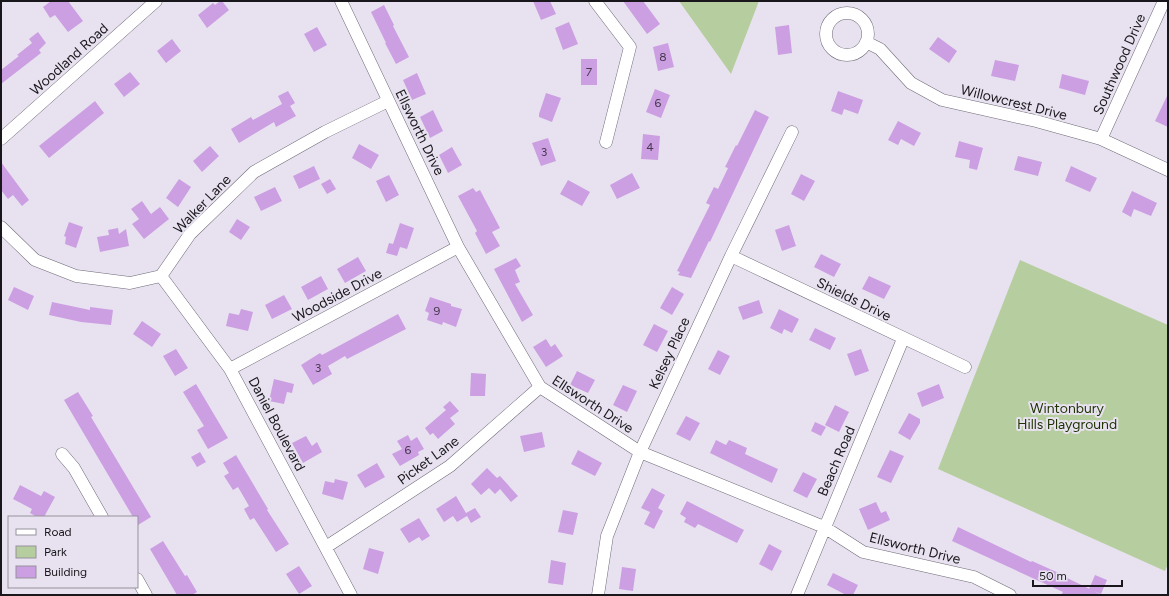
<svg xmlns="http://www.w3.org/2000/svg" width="1169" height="596" viewBox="0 0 1169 596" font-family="Figtree,sans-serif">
<rect width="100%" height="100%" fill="#e8e2f0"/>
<!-- green -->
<path fill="#b6ce9f" d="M679,1H759L731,74Z
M1020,260L1168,325V564L1165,571L938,469Z"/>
<!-- building -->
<path fill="#cc9fe2" d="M51,1H68L83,21L68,32L55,15L50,18L43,7Z
M220,1H222L229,10L207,28L198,15L213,3L215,5Z
M533,1H550L556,14L541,20Z
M623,1H643L660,24L647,34Z
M384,5L394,25L393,26L409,57L396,64L385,43H386L371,12Z
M569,22L578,44L563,50L555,28Z
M789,25L792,53L778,55L775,27Z
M317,27L327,45L314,52L304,34Z
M38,32L46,43L39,50L41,53L1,84V70L19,56L17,55L32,43L29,39Z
M938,37L957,51L949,63L929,49Z
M172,39L181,51L166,63L157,51Z
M668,43L674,67L658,71L653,47Z
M581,59H597V85H581Z
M995,60L1019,65L1015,81L991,76Z
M130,72L140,84L124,97L114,84Z
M417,73L426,94L412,100L403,80Z
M1062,74L1089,81L1085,95L1059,88Z
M655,89L670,95L661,118L646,112Z
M288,91L295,103L290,106L296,116L276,127L274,122L239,143L231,129L251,117L253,120L282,104L278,96Z
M838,91L863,100L858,114L844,109L842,115L831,111Z
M546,93L561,98L552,122L539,117V114Z
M1168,94V127L1155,121Z
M95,101L104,113L49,158L39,146Z
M433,110L443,131L430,138L420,117Z
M755,110L769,117L710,242L709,241L691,278L678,275L680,272L677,271L710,205L706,203L714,187L718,189L728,168L725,167L736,145L737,146Z
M898,121L921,133L914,146L901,139L898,145L888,140Z
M643,134L660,136L658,160L641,159Z
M548,138L556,161L541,166L532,143Z
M959,141L983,148L977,170L969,168L970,160L955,157Z
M359,144L379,155L371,169L352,158Z
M210,146L219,156L202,172L193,161Z
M452,147L462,165L448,173L439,155Z
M1018,156L1042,162L1038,176L1014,170Z
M1,162L29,200L22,206L13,195L8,199L1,190Z
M314,166L320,179L299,189L293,176Z
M1071,166L1097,178L1090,192L1065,181Z
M632,173L640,188L617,199L610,185Z
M801,174L815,181L804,201L791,194Z
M389,175L399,195L386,202L376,181Z
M179,179L191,187L178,207L166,198Z
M330,179L336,189L327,194L321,184Z
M568,180L590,192L582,206L560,194Z
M275,187L282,201L261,211L254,197Z
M473,188L476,192L480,190L500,228L492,232L500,246L486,254L475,233L477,231L458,196Z
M1132,191L1157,203L1151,216L1134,209L1131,217L1122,212Z
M142,201L151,214L160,207L169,219L144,239L132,224L139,219L131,209Z
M237,219L250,227L241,240L229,232Z
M69,222L83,227L76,248L65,244L66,237L64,236Z
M400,223L414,228L407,249L400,247L397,256L386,253L389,243L393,244Z
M789,225L796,246L782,251L775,230Z
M118,228L119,234L126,229L129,246L100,252L97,237L109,235L108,230Z
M821,254L841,264L834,277L814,267Z
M358,257L366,271L345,283L337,269Z
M516,258L521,266L515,270L520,282L515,284L533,315L522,322L494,269Z
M321,276L328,289L308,300L301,287Z
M869,276L891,286L884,299L862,289Z
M14,287L34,296L28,310L8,300Z
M672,287L684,294L672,315L660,308Z
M284,295L292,309L272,319L265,305Z
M430,297L451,304V306L462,309L456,327L443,322L442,325L427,320L429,313L425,311Z
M759,300L763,313L743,320L738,307Z
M52,302L90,310V307L113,310L111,325L81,322L49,315Z
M241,309L253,312L248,331L226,326L229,313L239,315Z
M779,309L799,319L792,333L784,329L782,334L770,328Z
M398,314L406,329L347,359L345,356L328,366L332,374L313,385L301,365L320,353L322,355Z
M142,321L161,334L152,347L133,334Z
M654,324L668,331L657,352L643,345Z
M815,328L836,338L830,350L809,340Z
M546,339L551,347L555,344L563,356L546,367L533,347Z
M176,349L188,368L175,376L163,356Z
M861,349L869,371L855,376L847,354Z
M718,350L730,356L720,375L708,369Z
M577,371L595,380L588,393L570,385Z
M471,373L486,374L485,396H470Z
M274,379L294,384L292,393L287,392L284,404L269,401Z
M196,384L228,438L208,449L197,430L204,426L183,392Z
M939,384L944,398L922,407L917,393Z
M623,385L637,391L627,412L613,405Z
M78,392L93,416L91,417L151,517L138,525L137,517H133L64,400Z
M450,401L459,411L450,418L455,424L438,439L433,433L430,435L425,428L446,410L443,407Z
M835,405L849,412L839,432L825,425Z
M909,413L920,419V423L910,440L898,433Z
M686,416L700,423L690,441L676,434Z
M815,422L826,427L821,436L811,431Z
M542,432L545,447L524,452L520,436Z
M408,435L411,441L417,437L424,449L418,452L419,455L400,466L392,454L402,449L397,441Z
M306,436L312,446L317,442L322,452L303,463L292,443Z
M716,440L726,445L729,440L747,448L745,454L778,469L772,483L710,453Z
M578,450L602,463L595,476L571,464Z
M890,450L904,456L891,483L877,477Z
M200,452L206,462L197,467L191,457Z
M236,455L268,509L267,510L289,544L276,552L254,518L250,520L244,509L249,506L238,487L233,490L224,476L229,473L223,463Z
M377,463L385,477L365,488L357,475Z
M487,468L497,478L500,476L518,496L511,502L500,489L495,494L489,488L481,495L471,484Z
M803,472L817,479L807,498L793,491Z
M335,479L348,482L343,500L322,494L325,481L334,483Z
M20,485L41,496L44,491L55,497L44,517H37L30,513L32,509L13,499Z
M652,488L665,495L658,508L663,511L654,529L644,524L650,512L641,508Z
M456,496L466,513L475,508L481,517L471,523L467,516L457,522L453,516L444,522L436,509Z
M687,501L744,530L737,543L698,524L695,528L684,522L686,518L680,514Z
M876,502L881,513L886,511L890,520L868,530L859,509Z
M563,510L578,513L573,535L558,532Z
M419,518L430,536L422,541L419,537L409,543L400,529Z
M958,527L1031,562L1032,561L1061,574V575L1102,595H1061L1063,592L952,541Z
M163,541L185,576L187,575L197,592L192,595H177L150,549Z
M769,544L782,551L772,571L759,564Z
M369,548L384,552L378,574L363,569Z
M551,560L566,563L563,585L548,583Z
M299,566L312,586L299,594L286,574Z
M622,567L636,569L633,591L619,589Z
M833,573L858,585L853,595H846L827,585Z
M1095,575L1107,580L1101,594L1089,589Z"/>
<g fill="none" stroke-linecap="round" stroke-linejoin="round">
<!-- minor casing -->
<g stroke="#6f6a77" stroke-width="13">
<path id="minor" d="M341,1L458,247L540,387L640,452L824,527L863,552L974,577L1010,595
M595,1L630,47L606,142
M826 34a21 21 0 1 1 42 0a21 21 0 1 1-42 0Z
M866,42L880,49L911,83L942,100L1036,121L1101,139L1168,170
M1,139L156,1
M1101,139L1164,1
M1,227L35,260L76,276L130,283L161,276L190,234L254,172L325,132L388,101
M731,256L965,367
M161,276L230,369L351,595
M230,369L458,247
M62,454L74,468L102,517
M326,547L450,466L540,387
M137,579L146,595
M598,595L607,536L640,452L731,256L792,132
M797,595L903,339"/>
</g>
<!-- minor -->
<use href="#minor" stroke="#fff" stroke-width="12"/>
</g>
<g text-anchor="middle" stroke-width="4" stroke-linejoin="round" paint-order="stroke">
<!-- number labels -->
<g font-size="12" fill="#46394e">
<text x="663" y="61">8</text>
<text x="589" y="76">7</text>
<text x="658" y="107">6</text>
<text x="650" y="151">4</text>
<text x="544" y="156">3</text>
<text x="437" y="315">9</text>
<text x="318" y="372">3</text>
<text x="408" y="454">6</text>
</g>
<!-- street labels -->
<g font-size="14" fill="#19171c" stroke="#e8e2f0">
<text transform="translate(69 59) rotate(-42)" y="5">Woodland Road</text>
<text transform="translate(1119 64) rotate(-66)" y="5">Southwood Drive</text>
<text transform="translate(1014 102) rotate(14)" y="5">Willowcrest Drive</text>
<text transform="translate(420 132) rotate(64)" y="5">Ellsworth Drive</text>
<text transform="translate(202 204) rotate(-46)" y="5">Walker Lane</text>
<text transform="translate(337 295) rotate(-28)" y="5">Woodside Drive</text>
<text transform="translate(854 299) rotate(26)" y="5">Shields Drive</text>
<text transform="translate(669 353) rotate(-65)" y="5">Kelsey Place</text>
<text transform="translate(593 404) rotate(33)" y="5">Ellsworth Drive</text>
<text transform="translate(277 424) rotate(62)" y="5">Daniel Boulevard</text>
<text transform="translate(428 460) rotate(-36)" y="5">Picket Lane</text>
<text transform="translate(836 461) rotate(-67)" y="5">Beach Road</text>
<text transform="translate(915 548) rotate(14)" y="5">Ellsworth Drive</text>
</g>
<!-- park labels -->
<g font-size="14" fill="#1d3200" stroke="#e8e2f0">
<text x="1067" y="413">Wintonbury<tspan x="1067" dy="16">Hills Playground</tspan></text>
</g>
</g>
<!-- border -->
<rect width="1169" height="596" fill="none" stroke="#19171c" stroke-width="4"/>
<!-- legend -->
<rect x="8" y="516" width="130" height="72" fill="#e8e2f0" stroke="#95919b"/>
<rect x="16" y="529" width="20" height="6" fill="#ffffff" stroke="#95919b"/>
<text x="44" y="536" font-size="12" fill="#19171c">Road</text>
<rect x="16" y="546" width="20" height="12" fill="#b6ce9f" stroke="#95919b"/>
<text x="44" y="556" font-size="12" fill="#19171c">Park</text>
<rect x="16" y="566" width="20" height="12" fill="#cc9fe2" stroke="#95919b"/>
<text x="44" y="576" font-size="12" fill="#19171c">Building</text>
<!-- scale -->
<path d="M1033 580v6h89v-6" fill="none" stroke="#19171c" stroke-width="2"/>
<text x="1039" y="580" font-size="12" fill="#19171c" stroke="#e8e2f0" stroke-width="3" paint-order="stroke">50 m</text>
</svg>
